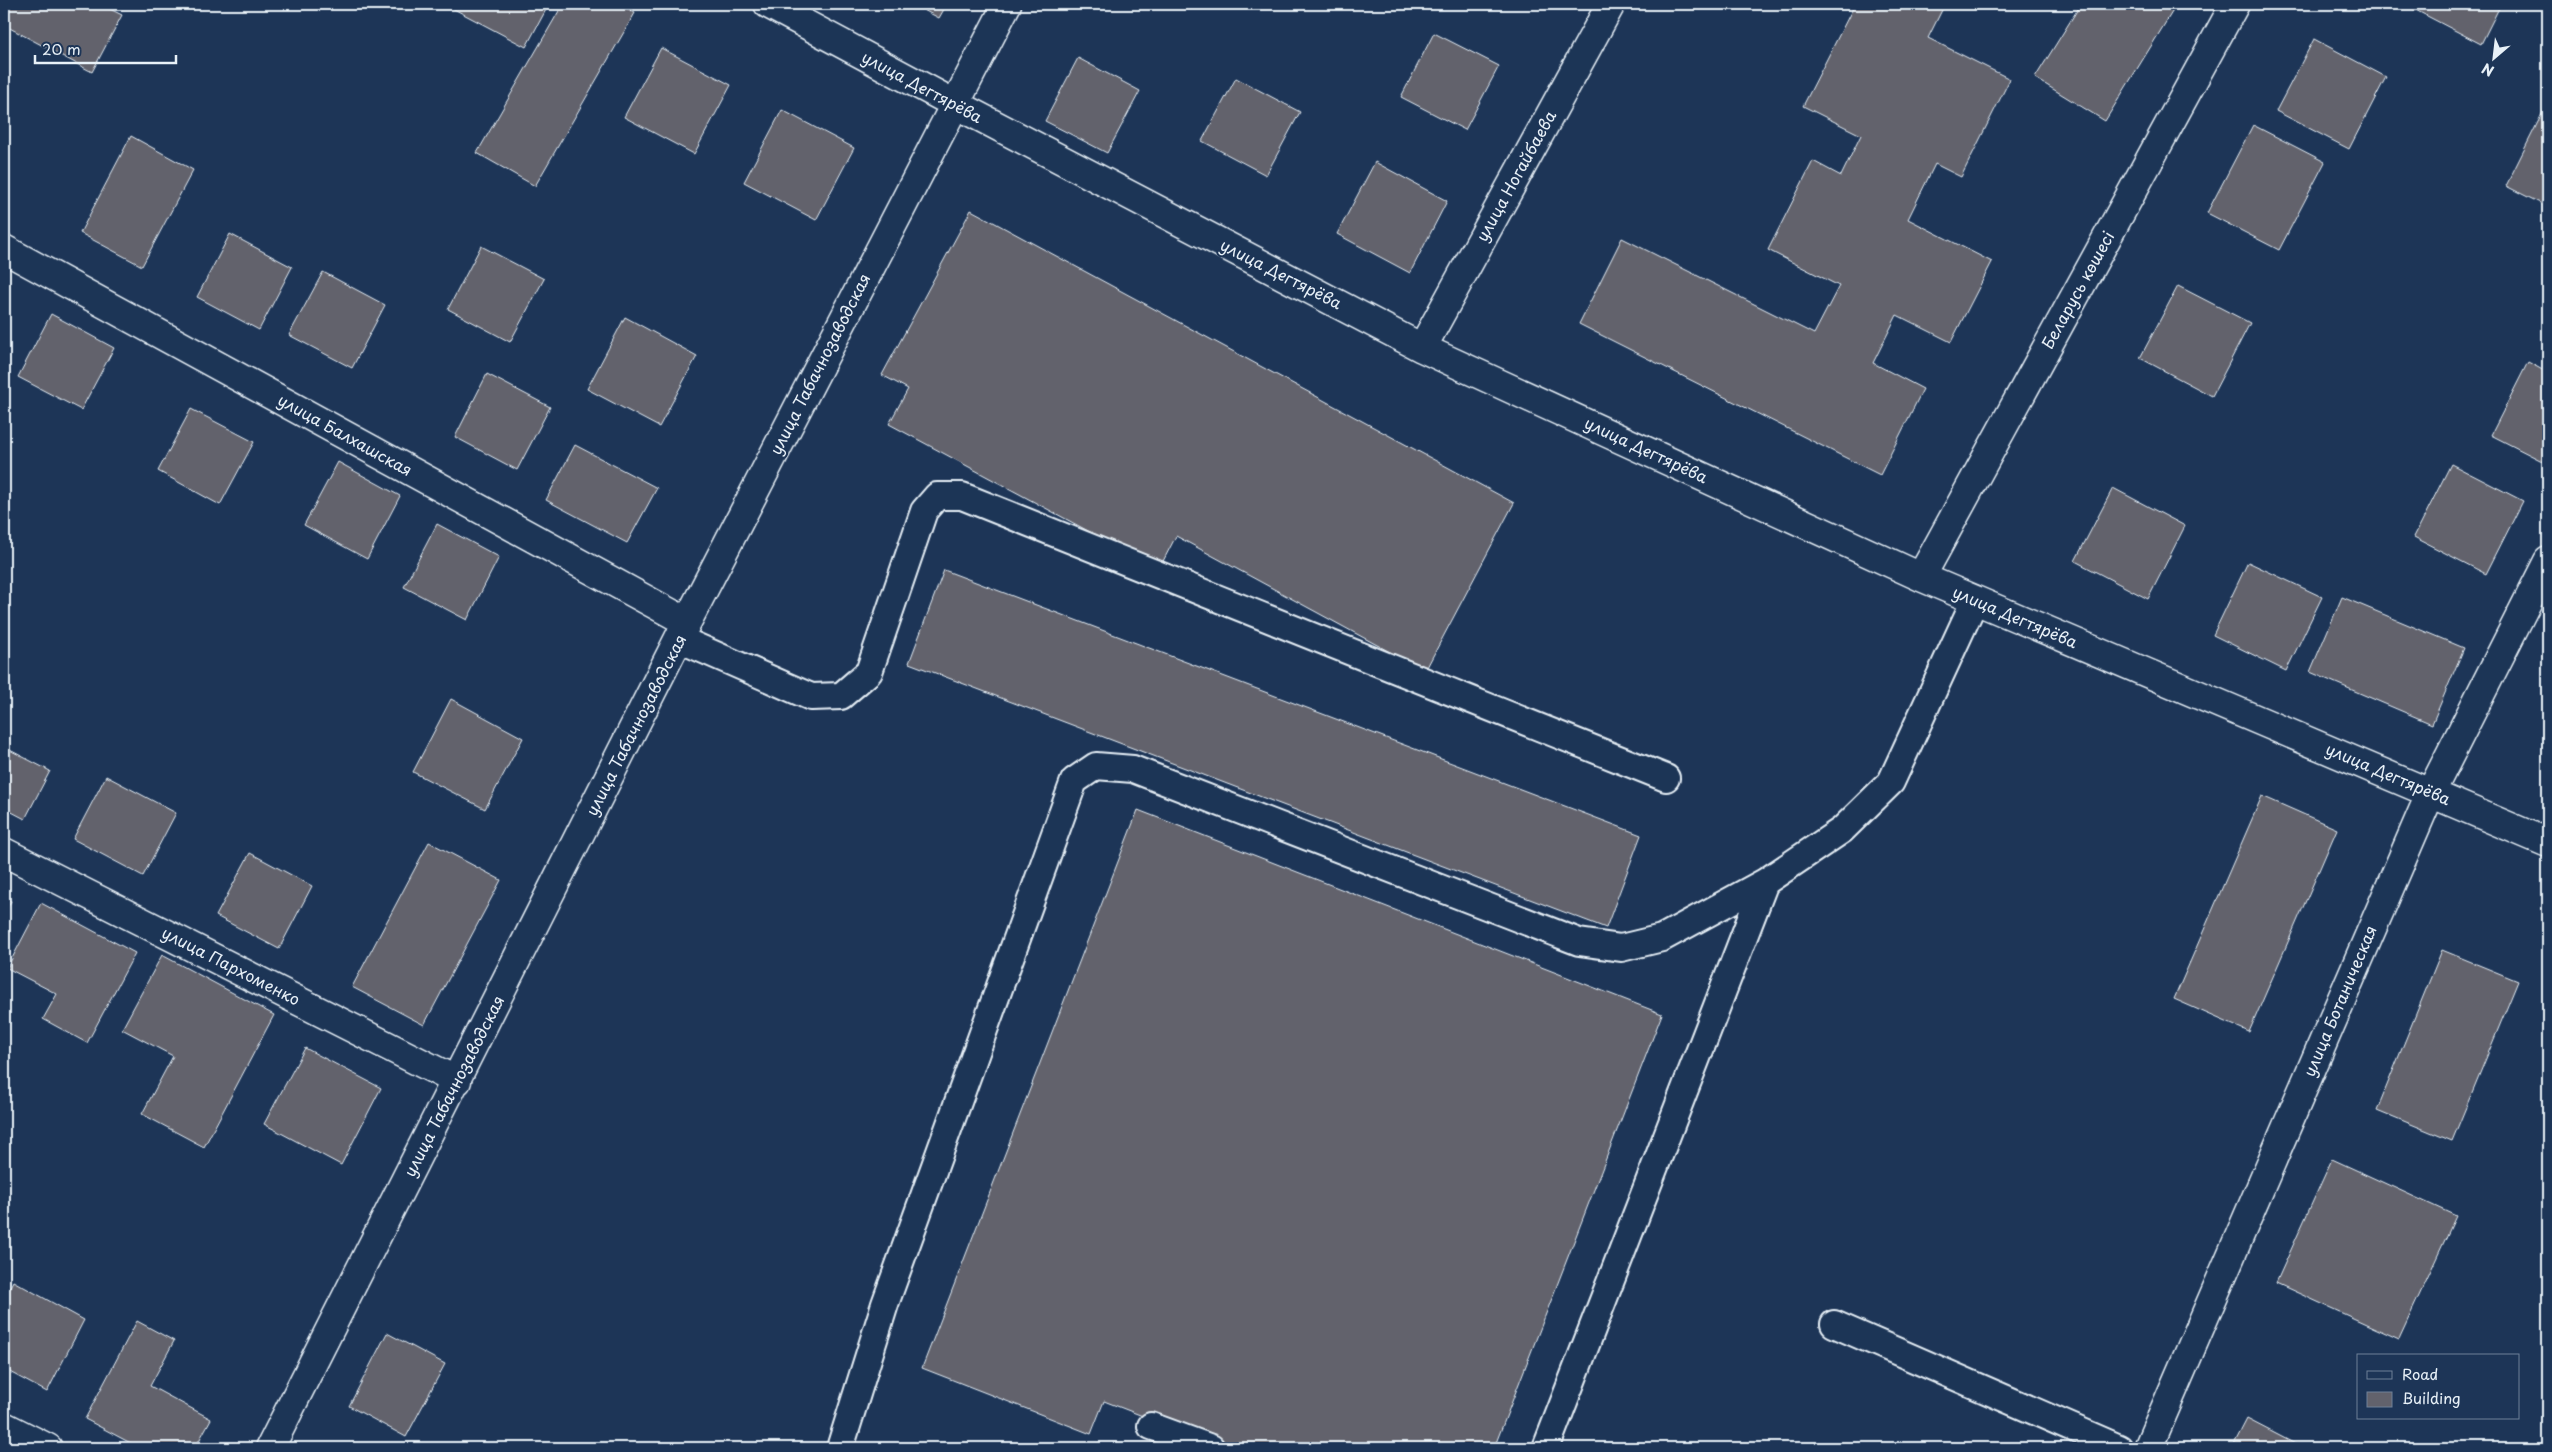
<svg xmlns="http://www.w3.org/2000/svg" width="2552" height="1452" viewBox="0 0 2552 1452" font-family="'Playpen Sans',sans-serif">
<rect width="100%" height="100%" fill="#1d3557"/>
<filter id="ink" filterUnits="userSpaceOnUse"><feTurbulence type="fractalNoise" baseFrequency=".02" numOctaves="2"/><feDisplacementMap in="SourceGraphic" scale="10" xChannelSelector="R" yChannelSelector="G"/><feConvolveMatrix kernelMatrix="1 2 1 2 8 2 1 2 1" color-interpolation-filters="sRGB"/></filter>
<g filter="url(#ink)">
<!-- building -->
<path fill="#62626c" stroke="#e8f1f8" d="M8,4H100L122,15L92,72L4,25V11Z
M454,4H549L526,47L452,8Z
M563,4H620L635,13L535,186L477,153Z
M912,4H947L939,18Z
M1855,4H1945L1928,38L2010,79L1961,177L1935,164L1908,219L1992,262L1951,342L1897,315L1873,363L1923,389L1880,475L1579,324L1622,238L1814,334L1839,286L1768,250L1813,161L1841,176L1861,135L1803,106Z
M2081,4H2177L2105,121L2035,78Z
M2404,4H2501L2481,44Z
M1434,33L1499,66L1465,130L1401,97Z
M2314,39L2386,77L2349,149L2276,111Z
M661,48L731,85L694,154L624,117Z
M1078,58L1140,91L1107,153L1045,121Z
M1236,78L1300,112L1266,175L1202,141Z
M2545,108L2548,110V207L2506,186Z
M782,110L854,148L816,220L744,182Z
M2253,125L2325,162L2279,250L2207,213Z
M131,136L193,170L142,266L80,233Z
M1375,162L1447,201L1410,273L1337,234Z
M971,210L1514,503L1425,671L1176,536L1159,569L889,424L908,389L882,375Z
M230,234L292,267L259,330L197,297Z
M481,246L544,279L510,342L448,309Z
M323,272L385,305L352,368L289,335Z
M2178,286L2250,323L2212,396L2140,358Z
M51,314L114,348L81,410L18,377Z
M625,317L697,356L659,427L587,389Z
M2528,362L2548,373V464L2491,435Z
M487,374L550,407L517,470L455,437Z
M191,409L254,442L220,505L158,471Z
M575,445L657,488L627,543L546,500Z
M338,462L400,496L367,559L304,525Z
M2451,464L2523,501L2486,574L2414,537Z
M2113,488L2185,526L2148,599L2075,561Z
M437,524L499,557L467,620L404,587Z
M2248,562L2322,597L2286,671L2213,635Z
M944,570L1641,835L1606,928L909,663Z
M2342,597L2464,648L2432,724L2310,672Z
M451,699L523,738L485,809L413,772Z
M4,747L50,771L25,819L4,808Z
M106,776L176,813L143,876L73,839Z
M2262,796L2337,829L2249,1032L2174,999Z
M1138,810L1662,1014L1494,1448H1225L1104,1401L1091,1434L922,1368Z
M429,842L501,880L424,1025L352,987Z
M250,853L312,886L279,949L216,916Z
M4,897L11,901L4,915Z
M41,903L135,953L87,1043L43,1019L57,994L7,968Z
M2442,950L2518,981L2452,1141L2377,1110Z
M162,955L274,1015L204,1147L142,1114L173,1056L122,1029Z
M305,1048L381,1088L341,1165L264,1124Z
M2332,1159L2456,1216L2399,1339L2276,1283Z
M13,1281L84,1320L47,1392L4,1369V1298Z
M137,1321L174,1341L150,1386L211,1419L195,1448H140L85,1419Z
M387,1333L445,1364L406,1437L349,1406Z
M2247,1419L2303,1448H2232Z"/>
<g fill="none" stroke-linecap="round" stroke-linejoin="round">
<!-- service casing -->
<g stroke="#e8f1f8" stroke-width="30">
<path id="service" d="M679,639L811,697L841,696L869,672L924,511L937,496H962L1666,778
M1834,1324L2119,1448
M1151,1426L1211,1448
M840,1448L885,1304L1074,781L1096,766L1133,769L1579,942L1621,948L1662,938L1765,882L1842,830L1891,782L1975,600
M1546,1448L1765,882"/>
</g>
<!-- minor casing -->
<g stroke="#e8f1f8" stroke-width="31">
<path id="minor" d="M768,4L955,104L1422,348L1921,577L2548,843
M4,249L687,622
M1422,348L1611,4
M1921,577L2235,4
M4,852L457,1081
M4,1426L48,1448
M270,1448L687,622L1007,4
M2148,1448L2431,792L2548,561"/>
</g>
<!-- service -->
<use href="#service" stroke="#1d3557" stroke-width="26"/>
<!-- minor -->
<use href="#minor" stroke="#1d3557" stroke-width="28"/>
</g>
</g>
<g text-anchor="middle" stroke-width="4" stroke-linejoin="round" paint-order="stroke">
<!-- street labels -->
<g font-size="16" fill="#e8f1f8" stroke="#1d3557">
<text transform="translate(922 87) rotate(28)" y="6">улица Дегтярёва</text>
<text transform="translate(1516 176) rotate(-61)" y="6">улица Ногайбаева</text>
<text transform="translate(1281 274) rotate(27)" y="6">улица Дегтярёва</text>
<text transform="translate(2078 290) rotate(-61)" y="6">Беларусь көшесі</text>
<text transform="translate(820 364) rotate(-63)" y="6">улица Табачнозаводская</text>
<text transform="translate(345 435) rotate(29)" y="6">улица Балхашская</text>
<text transform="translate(1646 450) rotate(25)" y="6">улица Дегтярёва</text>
<text transform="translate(2015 617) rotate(23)" y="6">улица Дегтярёва</text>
<text transform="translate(636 725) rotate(-63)" y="6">улица Табачнозаводская</text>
<text transform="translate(2388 774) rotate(23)" y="6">улица Дегтярёва</text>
<text transform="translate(231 966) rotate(27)" y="6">улица Пархоменко</text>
<text transform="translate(2340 1001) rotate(-67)" y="6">улица Ботаническая</text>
<text transform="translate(454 1086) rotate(-63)" y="6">улица Табачнозаводская</text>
</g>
</g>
<!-- margin -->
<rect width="2552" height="1452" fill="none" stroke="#1d3557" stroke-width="20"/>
<rect x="10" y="10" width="2532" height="1432" fill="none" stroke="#e8f1f8" stroke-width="2" filter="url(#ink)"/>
<!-- legend -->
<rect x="2357" y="1354" width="162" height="65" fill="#1d3557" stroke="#6e8097"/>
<rect x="2367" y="1371" width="25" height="8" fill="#1d3557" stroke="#6e8097"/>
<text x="2402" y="1380" font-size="15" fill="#e8f1f8">Road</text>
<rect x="2367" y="1392" width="25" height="15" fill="#62626c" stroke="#6e8097"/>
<text x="2402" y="1404" font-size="15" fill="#e8f1f8">Building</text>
<!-- north arrow -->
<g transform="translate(2494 58) rotate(208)" stroke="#1d3557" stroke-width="4" paint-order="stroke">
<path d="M0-4L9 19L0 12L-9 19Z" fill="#e8f1f8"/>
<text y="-8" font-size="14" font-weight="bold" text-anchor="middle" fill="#e8f1f8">N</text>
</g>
<!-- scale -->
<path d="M35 55v8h141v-8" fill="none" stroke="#e8f1f8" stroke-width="2.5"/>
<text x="42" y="55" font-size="15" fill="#e8f1f8" stroke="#1d3557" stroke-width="4" paint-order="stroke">20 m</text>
</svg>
